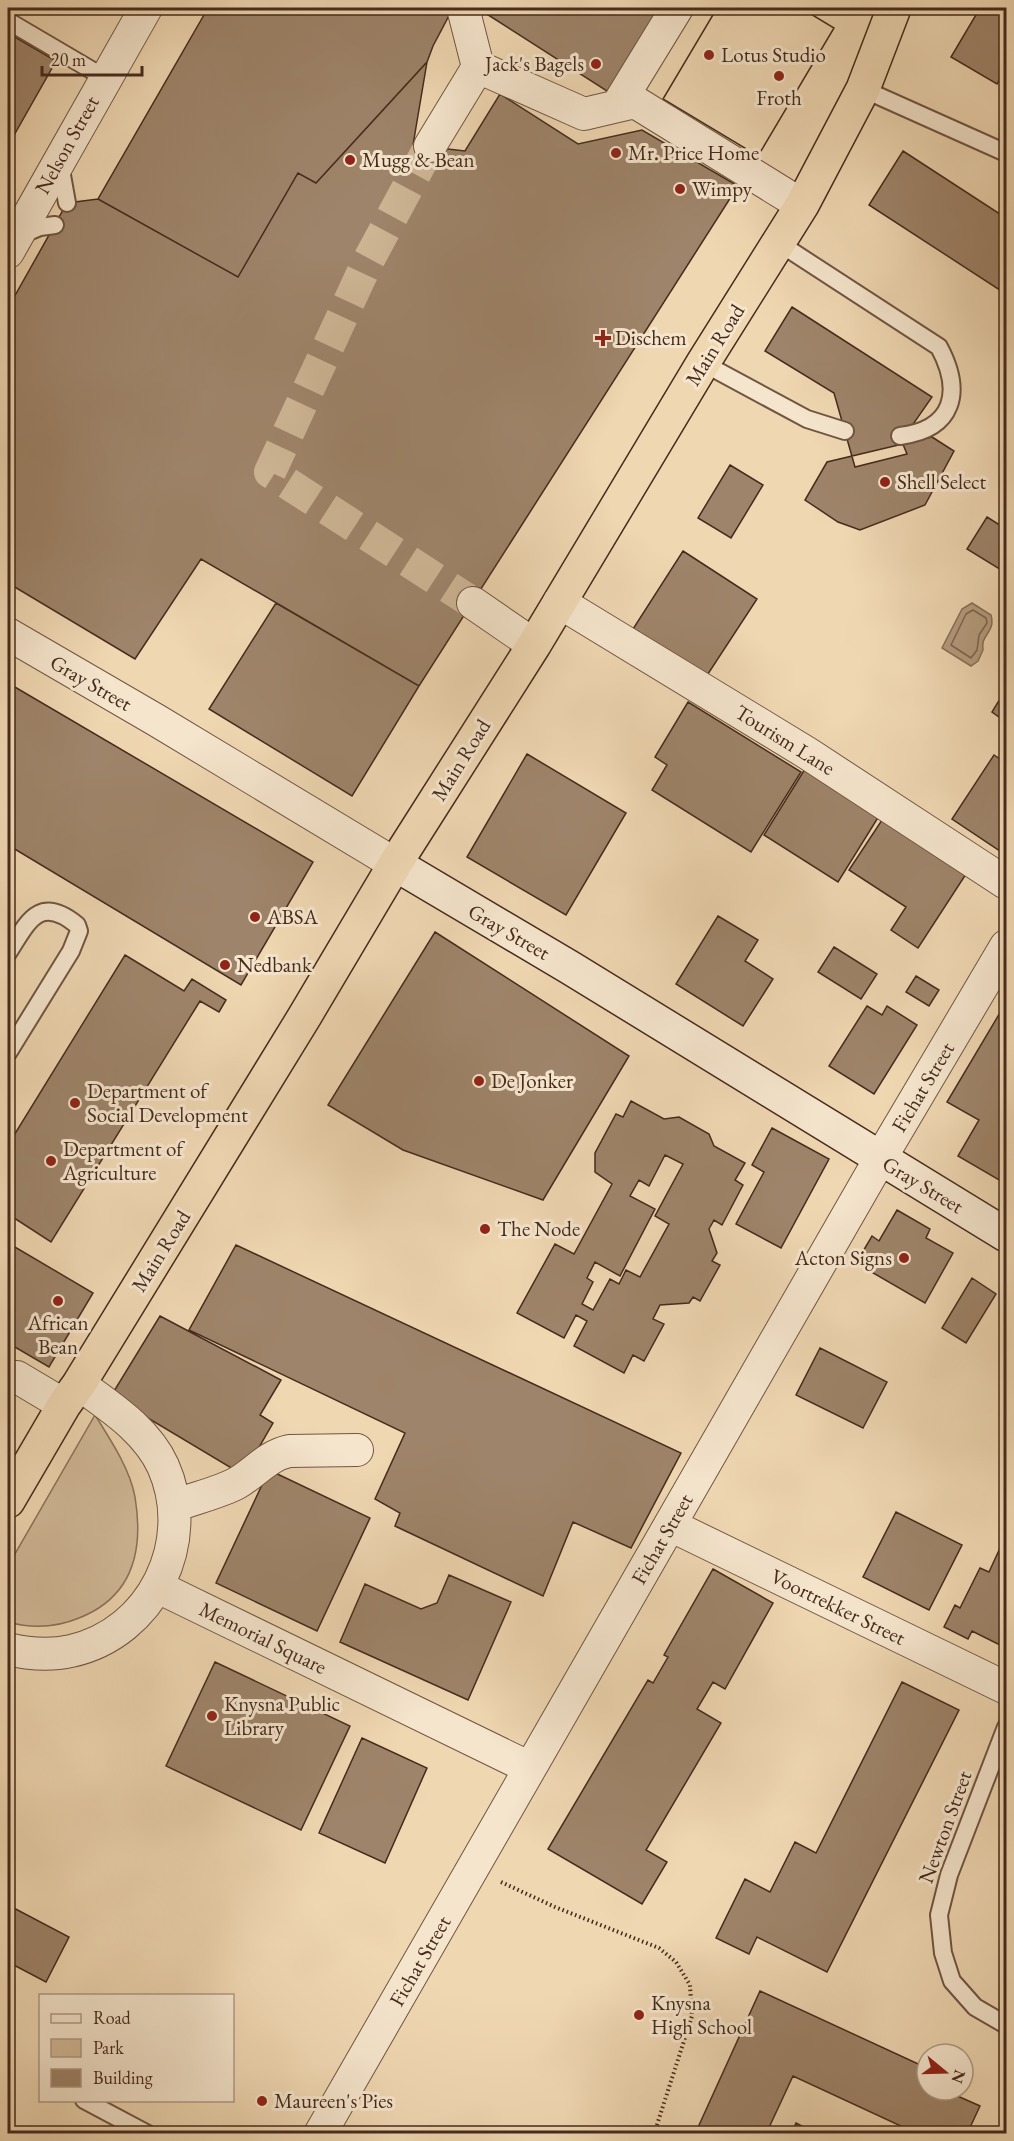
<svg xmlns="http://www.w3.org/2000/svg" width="1014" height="2141" viewBox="0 0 1014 2141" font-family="'EB Garamond',serif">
<rect width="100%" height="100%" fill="#efd7b2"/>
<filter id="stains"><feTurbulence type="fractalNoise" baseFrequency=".00333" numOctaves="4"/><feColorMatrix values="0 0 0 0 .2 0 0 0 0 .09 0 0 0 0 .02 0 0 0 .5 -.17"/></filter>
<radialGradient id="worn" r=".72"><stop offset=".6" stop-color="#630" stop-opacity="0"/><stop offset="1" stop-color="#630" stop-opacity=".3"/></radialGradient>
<!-- green -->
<path fill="#d2ba99" stroke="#8c725b" stroke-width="1.5" d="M95,1415C110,1439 130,1469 135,1497C144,1551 133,1597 79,1618C55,1628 33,1629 8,1622V1566Z"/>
<!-- water -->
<path fill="#b69d7f" stroke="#896f58" stroke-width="1.5" d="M972,603L991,615C996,633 980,634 983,650L978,661L971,666L942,648L962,609Z"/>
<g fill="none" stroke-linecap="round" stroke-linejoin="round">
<!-- shore -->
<path stroke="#7e644e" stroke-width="1.5" d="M973,610L986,618L987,623L979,635L977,650L971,658L951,645L966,614Z"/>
</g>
<!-- building -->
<path fill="#9e846a" stroke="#462b1d" stroke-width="1.5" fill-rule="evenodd" d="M208,8H453L433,46L427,62L316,183L298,173L238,277L98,199Z
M485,8H663L610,93L482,11Z
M717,8H801L834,28L758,156L663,99Z
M717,8H801L834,28L758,156L663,99Z
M980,8H997L1006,13V67L997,84L951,57Z
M8,33L56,61L13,137L8,134Z
M427,62L413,145L465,151L500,94L578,144L642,130L738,186L419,686L201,559L135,659L8,583V308L67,203L98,199L238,277L298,173L316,183Z
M903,151L1006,218V294L869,205Z
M792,307L932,397L907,433L897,430L907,454L855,467L834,393L765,351Z
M932,437L954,451L925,505L860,530L838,522L805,500L827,462Z
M730,465L763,485L731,538L698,518Z
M987,517L1006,529V573L967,549Z
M683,551L757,599L706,677L633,629Z
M276,603L419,686L352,796L209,709Z
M8,683L313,862L241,985L8,845Z
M1006,689V722L992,712Z
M688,702L801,772L751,852L652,790L667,765L655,757Z
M527,754L626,813L566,915L467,857Z
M994,755L1006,763V855L952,819Z
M805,769L879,816L838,882L764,835Z
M884,817L968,871L918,948L891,930L906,907L849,870Z
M718,916L758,940L745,961L773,979L743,1026L676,984Z
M435,932L629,1056L543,1200L403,1150L328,1105Z
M834,947L877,974L861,999L818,972Z
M125,955L184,991L192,979L226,1000L219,1012L200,1001L51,1242L8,1214V1145Z
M916,976L939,990L929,1006L906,992Z
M867,1006L882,1015L887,1006L917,1025L874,1094L829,1066Z
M1004,1006L1006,1007V1184L958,1156L979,1120L947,1102Z
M631,1101L664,1119L679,1117L709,1134L714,1146L745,1163L735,1180L743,1185L722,1225L714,1220L709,1229L717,1253L712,1261L720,1265L700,1301L693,1297L689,1303L660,1305L653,1319L664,1324L644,1361L633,1355L624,1373L574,1346L587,1321L576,1315L564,1338L517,1313L555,1244L574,1254L612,1184L595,1172V1153L616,1114L623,1117ZM665,1155L683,1164L655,1216L669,1224L640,1277L626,1270L619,1284L610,1279L593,1310L582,1304L593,1282L587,1278L595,1262L620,1276L655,1209L630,1196L639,1180L649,1186Z
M772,1128L829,1159L781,1248L736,1224L764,1172L752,1165Z
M897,1210L930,1229L926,1238L953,1253L925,1303L856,1263L872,1236L879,1241Z
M8,1243L93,1293L49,1367L8,1343Z
M236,1245L681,1453L631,1548L573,1522L543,1596L395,1526L400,1513L375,1499L405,1433L189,1330Z
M972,1278L996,1294L966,1343L942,1328Z
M160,1316L281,1380L260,1415L273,1423L243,1475L111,1396Z
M820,1348L887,1382L863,1428L796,1395Z
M269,1470L370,1518L317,1631L216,1583Z
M896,1512L962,1545L929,1610L863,1577Z
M1000,1548L1006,1552V1648L972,1631L968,1639L944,1627L955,1605L960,1608L980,1568L989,1572Z
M713,1569L773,1603L725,1689L713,1682L697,1709L721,1723L646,1850L667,1862L642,1904L548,1849L648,1680L653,1683L668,1657L664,1655Z
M449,1575L511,1602L468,1700L340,1642L365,1584L421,1609L437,1603Z
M215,1662L350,1726L301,1830L166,1766Z
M902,1682L959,1710L827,1972L757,1937L749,1954L716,1938L745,1879L770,1892L795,1842L816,1853Z
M362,1738L427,1768L385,1863L319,1833Z
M8,1905L69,1937L46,1982L8,1962Z
M760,1991L927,2068V2090H944L980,2106L967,2134H918L793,2076L766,2134H695Z
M796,2123L817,2134H791Z"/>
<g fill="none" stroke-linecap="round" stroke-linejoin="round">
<!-- street-tunnel -->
<path stroke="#cdb594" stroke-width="32" stroke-dasharray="32 16" stroke-linecap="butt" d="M430,146L367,263L270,472L473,603"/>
<!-- lane casing -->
<g stroke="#705642" stroke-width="20">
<path id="lane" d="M8,21L105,78
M863,89L1006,153
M60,164L67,203
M21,235L40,227L55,225
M779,243L939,347C963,392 954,429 900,436
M703,363L807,419L845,431
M8,953C28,922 39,894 77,925L79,931L71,951L8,1053
M1006,1727L949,1875L939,1915L943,1953L952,1981L975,2007L1006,2025
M84,2100L148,2134"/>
</g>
<!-- street casing -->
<g stroke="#705642" stroke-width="34">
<path id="street" d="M478,67L584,114L635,102L802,205
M617,106L677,8
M430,146L478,67L464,12L468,8
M8,252L146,8
M559,602L807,753L1006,883
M473,603L534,645
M8,634L156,720L395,864
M8,1377H17L64,1405
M174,1506C192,1499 221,1492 237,1483C256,1472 267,1456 289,1451L357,1450
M670,1525L1006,1688
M158,1587L530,1768
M8,1649C28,1654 49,1656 71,1651C152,1633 197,1542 163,1466C146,1429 110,1407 79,1384
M320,2134L880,1159L1006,946"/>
</g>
<!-- secondary casing -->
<g stroke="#462b1d" stroke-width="36">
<path id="secondary" d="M395,864L569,967L1006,1235"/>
</g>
<!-- highway casing -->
<g stroke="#462b1d" stroke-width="36">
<path id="highway" d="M8,1501L64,1405L79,1384L306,1014L395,864L534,645L703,363L802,205L863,89L894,8"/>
</g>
<!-- path -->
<path stroke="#462b1d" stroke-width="4" stroke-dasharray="1.5 3" stroke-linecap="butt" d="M501,1882L555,1907L659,1948L676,1962L690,1985L692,2016L654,2134"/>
<!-- lane -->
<use href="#lane" stroke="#f5e5cd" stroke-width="16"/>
<!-- street -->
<use href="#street" stroke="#f5e5cd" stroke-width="32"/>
<!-- secondary -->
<use href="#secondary" stroke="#f5e5cd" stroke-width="33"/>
<!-- highway -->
<use href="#highway" stroke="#efd7b2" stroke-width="33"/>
</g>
<!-- markers -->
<g fill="#8f2418" stroke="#f5e5cd" stroke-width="2">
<circle cx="709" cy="55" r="6"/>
<circle cx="596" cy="64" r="6"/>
<circle cx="779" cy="76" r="6"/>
<circle cx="616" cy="153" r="6"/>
<circle cx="350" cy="160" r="6"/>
<circle cx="680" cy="189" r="6"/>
<path d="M600 329h6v6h6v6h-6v6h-6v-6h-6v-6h6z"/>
<circle cx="885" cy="482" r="6"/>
<circle cx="255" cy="917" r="6"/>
<circle cx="225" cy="965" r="6"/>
<circle cx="479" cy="1081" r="6"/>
<circle cx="75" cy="1103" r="6"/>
<circle cx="51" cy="1161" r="6"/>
<circle cx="485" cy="1229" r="6"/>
<circle cx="904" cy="1258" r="6"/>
<circle cx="58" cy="1301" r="6"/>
<circle cx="212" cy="1716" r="6"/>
<circle cx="639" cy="2015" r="6"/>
<circle cx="262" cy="2101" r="6"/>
</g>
<g text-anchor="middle" stroke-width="6" stroke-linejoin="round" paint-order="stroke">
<!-- poi labels -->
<g font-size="21" fill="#462b1d" stroke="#f5e5cd" text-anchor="start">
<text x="721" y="62">Lotus Studio</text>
<text x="584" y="71" text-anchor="end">Jack's Bagels</text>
<text x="779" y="105" text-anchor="middle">Froth</text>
<text x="628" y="160">Mr. Price Home</text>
<text x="362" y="167">Mugg &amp; Bean</text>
<text x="692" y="196">Wimpy</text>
<text x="615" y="345">Dischem</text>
<text x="897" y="489">Shell Select</text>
<text x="267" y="924">ABSA</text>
<text x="237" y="972">Nedbank</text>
<text x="491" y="1088">De Jonker</text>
<text x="87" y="1098">Department of<tspan x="87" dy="24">Social Development</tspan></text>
<text x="63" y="1156">Department of<tspan x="63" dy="24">Agriculture</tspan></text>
<text x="497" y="1236">The Node</text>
<text x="892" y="1265" text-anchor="end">Acton Signs</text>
<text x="58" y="1330" text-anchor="middle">African<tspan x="58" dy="24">Bean</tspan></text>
<text x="224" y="1711">Knysna Public<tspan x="224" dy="24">Library</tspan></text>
<text x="651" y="2010">Knysna<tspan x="651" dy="24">High School</tspan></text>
<text x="274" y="2108">Maureen's Pies</text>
</g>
<!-- street labels -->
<g font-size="21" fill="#462b1d" stroke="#f5e5cd">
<text transform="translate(67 145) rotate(-61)" y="7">Nelson Street</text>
<text transform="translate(715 345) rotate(-58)" y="7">Main Road</text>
<text transform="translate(91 683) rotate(30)" y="7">Gray Street</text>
<text transform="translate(785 740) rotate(32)" y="7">Tourism Lane</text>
<text transform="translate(461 760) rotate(-58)" y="7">Main Road</text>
<text transform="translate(509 932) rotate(30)" y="7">Gray Street</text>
<text transform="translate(923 1087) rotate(-59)" y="7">Fichat Street</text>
<text transform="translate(923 1185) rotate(31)" y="7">Gray Street</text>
<text transform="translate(161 1251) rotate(-58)" y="7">Main Road</text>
<text transform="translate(662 1539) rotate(-60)" y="7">Fichat Street</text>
<text transform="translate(838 1607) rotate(26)" y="7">Voortrekker Street</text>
<text transform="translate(263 1638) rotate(26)" y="7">Memorial Square</text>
<text transform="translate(945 1827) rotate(-70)" y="7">Newton Street</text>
<text transform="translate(420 1961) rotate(-60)" y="7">Fichat Street</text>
</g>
</g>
<!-- margin -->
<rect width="1014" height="2141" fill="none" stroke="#efd7b2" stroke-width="30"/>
<rect x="9" y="9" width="996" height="2123" fill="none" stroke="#462b1d" stroke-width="3"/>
<rect x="15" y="15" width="984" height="2111" fill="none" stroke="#462b1d" stroke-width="1.5"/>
<!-- legend -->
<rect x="39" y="1994" width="195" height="108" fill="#f5e5cd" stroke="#af9b87" stroke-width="1.5"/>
<rect x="51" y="2014" width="30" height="9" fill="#f5e5cd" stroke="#af9b87" stroke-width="1.5"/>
<text x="93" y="2024" font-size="18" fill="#462b1d">Road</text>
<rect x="51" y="2039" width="30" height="18" fill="#d2ba99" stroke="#af9b87" stroke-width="1.5"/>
<text x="93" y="2054" font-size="18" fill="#462b1d">Park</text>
<rect x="51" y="2069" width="30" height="18" fill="#9e846a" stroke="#af9b87" stroke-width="1.5"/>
<text x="93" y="2084" font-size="18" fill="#462b1d">Building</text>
<!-- north arrow -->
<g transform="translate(945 2072) rotate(109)"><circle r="28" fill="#f5e5cd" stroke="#af9b87" stroke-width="1.5"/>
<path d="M0-4.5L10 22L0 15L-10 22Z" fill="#8f2418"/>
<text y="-9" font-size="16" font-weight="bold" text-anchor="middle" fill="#462b1d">N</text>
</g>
<!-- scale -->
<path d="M42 66v9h100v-9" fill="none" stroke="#462b1d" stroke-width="3"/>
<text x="51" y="66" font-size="18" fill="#462b1d" stroke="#f5e5cd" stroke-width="4.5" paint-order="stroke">20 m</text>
<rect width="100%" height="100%" filter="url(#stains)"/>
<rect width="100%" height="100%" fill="url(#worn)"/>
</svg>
